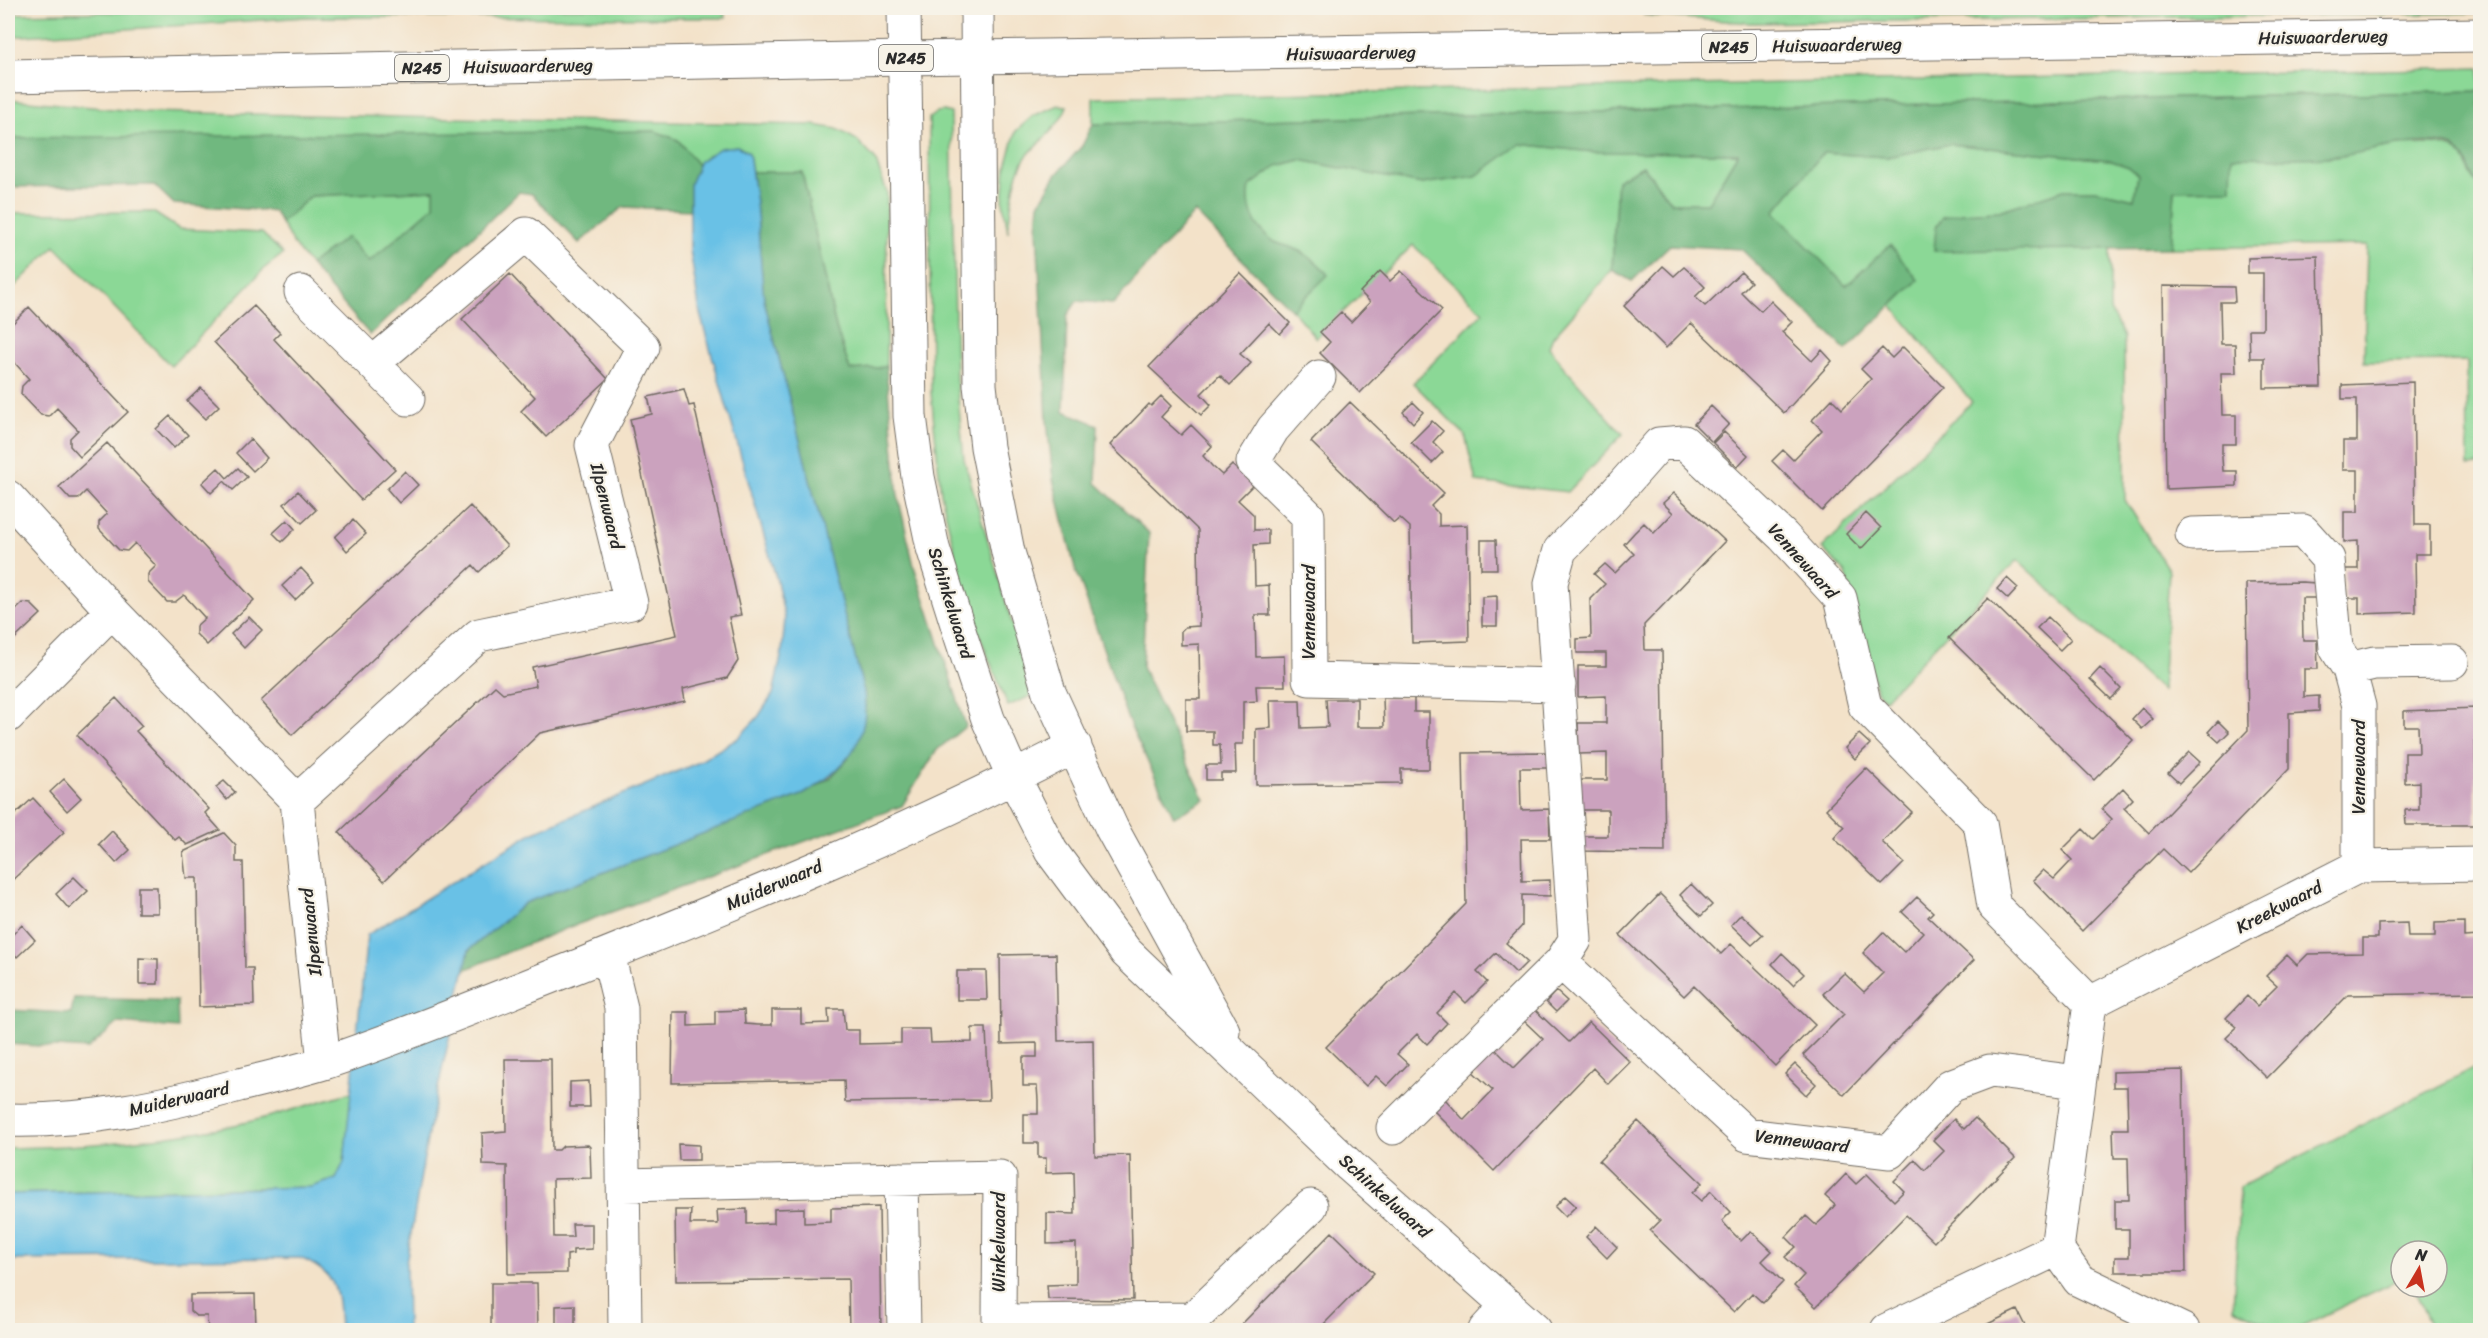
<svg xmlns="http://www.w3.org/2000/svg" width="2488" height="1338" viewBox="0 0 2488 1338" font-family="Sriracha,sans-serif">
<rect width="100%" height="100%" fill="#f7f3e8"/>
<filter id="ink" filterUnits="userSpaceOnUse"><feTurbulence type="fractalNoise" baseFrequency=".0167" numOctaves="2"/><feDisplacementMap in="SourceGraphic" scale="12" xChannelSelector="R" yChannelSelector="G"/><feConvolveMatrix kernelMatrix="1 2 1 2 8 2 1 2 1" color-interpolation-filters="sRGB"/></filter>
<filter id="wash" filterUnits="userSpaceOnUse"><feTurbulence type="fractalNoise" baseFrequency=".008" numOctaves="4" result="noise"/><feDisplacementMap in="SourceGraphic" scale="24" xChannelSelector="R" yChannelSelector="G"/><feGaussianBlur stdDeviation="1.35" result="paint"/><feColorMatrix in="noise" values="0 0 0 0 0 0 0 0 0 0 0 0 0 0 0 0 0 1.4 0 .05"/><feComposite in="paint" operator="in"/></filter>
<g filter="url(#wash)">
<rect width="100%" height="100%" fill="#f3e2c9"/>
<!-- green -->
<path fill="#8bd896" stroke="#5b8260" stroke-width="1.5" d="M350,8H722L726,18L306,17L8,37V14Z
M1702,8H2480V13L1751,23L1643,15Z
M2480,68V91L1093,124V98Z
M8,99L144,112L814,125L837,129L857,140L875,159L887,192L886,367L850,370L836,328L802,172H752L749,153L737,146C722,148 706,152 698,165L678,140L8,138Z
M1058,105L1067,106C1059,128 1042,138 1027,156C1014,171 1010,212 1008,232L1003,202L1006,167L1016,131L1033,116Z
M944,111L951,113L956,378L964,459L1033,695L1008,706L968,607L941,494L931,393L929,118L937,112Z
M1519,144L1593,152L1738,153L1709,203H1671L1643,166L1617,180L1612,270L1553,337L1549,347L1562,365L1623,434L1568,492L1476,482L1465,435L1413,383L1483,312L1413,245L1316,338L1292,310L1327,274L1302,252L1272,241L1254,222L1247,202L1250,186L1277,166L1300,160L1422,184L1476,176Z
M1950,144L2109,160L2129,167L2138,175L2134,199L2096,190H2064L1999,211L1962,213L1934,250L2110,248V310L2124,337L2125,500L2169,571L2162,691L2017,560L1885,699L1876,690L1846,573L1822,548L1972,402L1892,306L1918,280L1890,246L1846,286L1773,212L1823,153L1887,157Z
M2433,144C2475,150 2458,164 2480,187V465L2468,466L2467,361L2364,362L2367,245L2171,248L2175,190L2231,189V157H2338L2395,145Z
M434,190V206L369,262L347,237L310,265L294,245L281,223L311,196Z
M153,212L179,229L262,233L283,254L266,267L171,366L55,246L8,293V213Z
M2480,1065V1330H2433L2413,1287H2437V1251H2401V1279L2293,1330H2274L2268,1323L2233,1308L2240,1187Z
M352,1092L344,1162L336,1179L311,1187L8,1194V1148C76,1147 147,1141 214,1129C262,1121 306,1105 352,1092Z"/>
<!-- forest -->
<path fill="#70b87f" stroke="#4e7255" stroke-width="1.5" d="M2480,91V187C2468,175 2469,155 2452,147C2422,134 2369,153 2338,156C2303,160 2267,157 2232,157L2231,189L2175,190L2171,248L1934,251L1936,227L1943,217L1962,213L1999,211L2064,190H2096L2134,199L2138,175L2129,167L2109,160L1950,144L1887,157L1823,153L1774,212L1846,286L1890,245L1918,280L1846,350L1741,249L1670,245L1632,281L1612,270L1617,180L1643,166L1671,203H1708L1738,153L1593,152L1520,144L1476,176L1422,184L1300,160L1277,166L1250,186C1246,207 1254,227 1272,240C1276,244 1284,245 1290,247C1305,253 1318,261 1328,275L1292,310L1195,212L1113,304L1077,301L1067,316L1064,411L1098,425L1096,483L1149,533L1142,667L1205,800L1174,817L1128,720L1074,564L1053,479L1047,420L1037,229L1039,204L1056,175L1082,146L1093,124Z
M655,131L678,140L698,165L690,184V210L623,207L579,243L532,194L519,192L370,335L310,265L347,237L369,262L434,206V190L311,196L281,223L274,211L174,204L154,185L8,187V138Z
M752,172H802L836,328L850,370L886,367L898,496L914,566L966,726L937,750L902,806L565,929L464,970L469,950L525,903L804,794L830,778L848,759L864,692L764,300L756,203Z
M74,998L177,1001L178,1028L118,1023L88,1049L8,1044V1010L71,1013Z"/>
<!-- water -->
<path fill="#69c1e6" stroke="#4a7688" stroke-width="1.5" d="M737,146L749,153L756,203L764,300L864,692C871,742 844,769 804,794L525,903L469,950L429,1128L406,1263L407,1330H340C338,1292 339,1274 300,1258L8,1260V1194L311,1187L336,1179L344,1162L367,935L532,833L697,763L737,739L758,717L773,694L782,652L785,619L777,581L700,314L690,250V184L700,161L720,148Z"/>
<g id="blocks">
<!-- building -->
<path fill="#cba2be" d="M2318,256L2321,387L2264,388V358H2250L2249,329H2263V273H2248V258Z
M1663,266L1674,276L1684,267L1695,277L1705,287L1695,297L1705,306L1741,272L1751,282L1741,292L1751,302L1761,311L1771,301L1792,322L1782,332L1812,361L1822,350L1832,361L1784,413L1691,323L1666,348L1624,306Z
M1380,271L1390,281L1401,271L1442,310L1360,393L1320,353L1330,342L1320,332L1341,312L1351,322L1370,302L1360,292Z
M1240,273L1290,323L1280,334L1269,323L1240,354L1251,363L1241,374L1230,385L1220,375L1201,394L1211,405L1201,415L1149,367Z
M510,274L608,379L546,437L521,411L535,397L462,319Z
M2163,286L2234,287L2235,302H2220L2221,344H2235L2236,373H2221L2222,415H2236V444H2222V458L2223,471H2237V486L2166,489Z
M254,306L280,333L274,339L395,469L361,500L214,342Z
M29,307L128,412L80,457L70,446V438L78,430L57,408L49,416L41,415L21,394L22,386L29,379L8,355V328Z
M1903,347L1943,387L1822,511L1772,461L1783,450L1793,460L1822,430L1812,420L1832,399L1842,409L1871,379L1861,369L1882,348L1892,358Z
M2413,382L2415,525H2430V554H2415L2416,612L2359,614V598H2345L2344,569H2358V541L2344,542V512H2358V470H2343V441H2357V399H2342V385Z
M201,388L219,406L205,419L187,401Z
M684,389L689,406L694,405L741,615L729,617L738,661L727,678L683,689L685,701L540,733L384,881L339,832L495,686L503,693L536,686L532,667L677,635L630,419L652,414L648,397Z
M1161,396L1171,406L1161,417L1181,435L1191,425L1212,446L1203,456L1212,466L1222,475L1232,465L1253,485L1238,500L1254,515V530H1268V544L1254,545L1255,586L1269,585L1270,615H1255L1256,657L1284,656L1285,686H1256L1257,701L1243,702V744H1235L1236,773H1221V780H1206V765H1221L1220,745H1213V731H1186V699H1200L1199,644L1181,645V631L1185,627L1199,626L1198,530L1110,445L1149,404L1151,406Z
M1350,402L1444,493L1431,506L1439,514V526L1467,525L1469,641L1412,643L1410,527L1400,518L1394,523L1311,442Z
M1413,402L1423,412L1413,423L1403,412Z
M1711,406L1729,424L1712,442L1694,424Z
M170,416L188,435L174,448L156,429Z
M1432,421L1443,431L1433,442L1443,452L1432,463L1411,442Z
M1724,432L1748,455L1737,467L1713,443Z
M250,439L267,458L253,471L236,453Z
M107,443L254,600L207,645L196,634V626L205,618L184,595L175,602H167L148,582V574L156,566L135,543L127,551L119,550L99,529V522L107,514L86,491L78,499H70L59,487Z
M218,468L227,478L238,468L247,477L233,490L224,481L211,493L202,483Z
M405,471L418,485L399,503L387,489Z
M298,491L316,510L302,523L284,504Z
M1674,493L1725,541L1644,625L1645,650H1662L1665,852L1580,851V836H1608V810H1579V780H1607V753L1579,754L1578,723H1606V696L1578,697V666H1606V653H1577V639L1591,638L1590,599L1605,584L1594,574L1605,564L1615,573L1634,554L1624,544L1634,533L1644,523L1654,533L1673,513L1663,503Z
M470,506L507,546L479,572L473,565L292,735L261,701Z
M1866,513L1881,528L1861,549L1846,534Z
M287,520L295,529L282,542L273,533Z
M353,520L366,534L347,551L335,537Z
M1481,540H1496L1497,569H1481Z
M301,568L314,582L295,600L282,586Z
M2007,578L2018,588L2008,599L1997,589Z
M2302,582L2316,583L2317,598H2302L2303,640H2317L2318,669H2304V697L2319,696V711L2289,713V769L2188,873L2163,849L2082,931L2033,880L2043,870L2054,879L2072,860L2062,850L2083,829L2093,839L2103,829L2112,819L2102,809L2123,788L2133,799L2124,808L2149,833L2248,730L2246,583Z
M1497,596V626H1482V597Z
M1988,598L2133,740L2094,780L1949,638Z
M8,603L15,611L23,603L31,604L41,614L8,645Z
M249,617L262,630L244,648L231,634Z
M2048,617L2071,639L2060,650L2037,628Z
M2100,668L2121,689L2111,699L2090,679Z
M116,698L142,726L136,731L209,809L205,813L220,830L187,845L179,837L175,840L77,735Z
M1383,698H1414V712H1429V769H1401V783L1256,785V729L1271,728L1270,700H1300L1301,728L1328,727L1326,699H1357V727H1384Z
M2142,708L2153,719L2142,729L2132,719Z
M2475,708L2476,825H2406L2405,810H2419V782L2405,783V753H2419L2418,726H2404V711Z
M2218,721L2229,732L2219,742L2208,732Z
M1859,734L1870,744L1855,759L1845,748Z
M1549,752V768H1520L1521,810L1549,809L1550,839H1521L1522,881L1550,880V896L1522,895V926L1506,943L1527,962L1516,973L1496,953L1477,972L1487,982L1466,1003L1456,993L1437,1013L1447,1023L1427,1044L1417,1034L1397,1054L1408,1064L1387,1086L1376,1076L1366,1086L1326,1047L1466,904L1463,753Z
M2189,752L2200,762L2179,783L2168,773Z
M1866,768L1912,812L1882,842L1904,863L1882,885L1834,838L1844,827L1826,809Z
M64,779L81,798L67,811L50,792Z
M224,781L235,792L227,800L216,787Z
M33,798L64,832L8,884V821Z
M112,831L130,850L116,863L99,844Z
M224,833L236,846V862H243L245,968H253L254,1005L199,1007L197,878H186L183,852Z
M74,877L88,891L69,909L56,894Z
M1691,884L1712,905L1701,916L1680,895Z
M138,887H157L158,913H138Z
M1660,894L1721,954L1731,944L1815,1025L1775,1066L1694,986L1684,996L1620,935Z
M1917,897L1933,912L1928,917L1974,960L1844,1095L1803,1055L1844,1014L1823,994L1844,973L1864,992L1883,973L1863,953L1883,932L1904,952L1923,932L1902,912Z
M1741,914L1763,935L1752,945L1731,925Z
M2464,922V937L2480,936V993L2348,995L2267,1078L2226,1038L2237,1027L2226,1018L2247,996L2257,1006L2277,986L2266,976L2287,955L2297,965L2308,954L2363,953V938H2378V924L2407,923L2408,937H2435V923Z
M22,925L35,940L17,957L8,947V939Z
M1782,953L1804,974L1793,985L1772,964Z
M1056,954L1058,1041L1093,1040L1095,1156L1130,1155L1133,1300L1048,1299L1047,1285L1076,1284V1243L1047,1244V1213L1075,1214L1074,1172L1046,1173V1158H1038V1143H1024V1114H1038V1100L1037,1086H1023V1057H1037V1043L1001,1044L1000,955Z
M139,958L158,959V984H139Z
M957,971H986L987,1000H957Z
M1556,991L1567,1001L1556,1012L1546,1002Z
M1533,1008L1569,1042L1589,1022L1630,1062L1608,1084L1593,1068L1494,1171L1434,1111L1445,1099L1464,1120L1493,1090L1472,1071L1494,1048L1514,1068L1543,1039L1522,1019Z
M828,1009H843L845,1030H859V1044L901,1043V1029H930L931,1043L972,1042V1028H986L989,1100L845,1102L844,1080L672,1083L673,1012H688V1026L715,1025V1011L744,1010L745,1024L758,1025H772V1010H801V1024L829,1023Z
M505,1059H551L552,1150H559L563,1146L588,1145L590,1147L591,1178L553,1179L554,1237H573L572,1224H592V1249L573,1250V1254L567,1255V1273L508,1274L507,1166L483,1165L482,1133L506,1131Z
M1795,1064L1816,1084L1806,1095L1785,1074Z
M2183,1070L2186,1272H2115V1257H2129V1229H2115V1200H2129L2128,1158H2114L2113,1129H2128L2127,1087H2113V1072Z
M589,1081L590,1107H570V1082Z
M1975,1118L2015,1158L1934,1242L1906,1215L1816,1307L1794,1286L1804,1275L1785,1257L1796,1247L1786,1237L1806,1216L1816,1225L1826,1216L1835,1205L1825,1196L1846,1174L1856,1184L1867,1174L1894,1201L1904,1191L1894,1181L1915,1160L1925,1170L1944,1151L1933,1140L1954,1119L1964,1129Z
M1638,1121L1702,1183L1692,1193L1701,1201L1711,1191L1731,1212L1722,1221L1731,1231L1741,1241L1751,1231L1772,1251L1762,1261L1783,1282L1763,1303L1752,1293L1734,1312L1650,1231L1660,1221L1599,1161Z
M678,1144L699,1145V1160H679Z
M1565,1196L1576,1206L1565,1217L1555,1207Z
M879,1207L881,1330H849L848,1279L676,1281L675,1210H691L690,1224H718L717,1210L747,1209V1224L774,1223V1209L804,1208V1223L831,1222V1208Z
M1596,1226L1617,1247L1607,1258L1586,1237Z
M1332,1232L1374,1273L1318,1330H1236Z
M491,1283H537L538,1330H491Z
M255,1294L256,1330H208L207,1316H196L190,1311V1295Z
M575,1305V1330H556V1306Z
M2017,1310L2027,1330H1975Z"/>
</g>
</g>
<g filter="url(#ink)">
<use href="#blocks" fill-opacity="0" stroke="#716b62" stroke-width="1.5"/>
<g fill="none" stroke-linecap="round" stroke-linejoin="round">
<!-- minor casing -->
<g stroke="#716b62" stroke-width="35">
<path id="minor" d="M904,8L910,416L918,477L933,548L961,637L988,719L1014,778L1051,851L1126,952L1350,1166L1535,1330
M977,8L980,385L987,447L1008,552L1049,692L1112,829L1223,1031
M301,292L408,399
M1319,377L1273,429L1253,462L1308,516L1309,679L1559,685
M8,497L112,611L297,801L324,1063
M2192,534L2303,531L2328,559L2336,648L2349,669L2359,706V866
M2349,669L2374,663L2452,662
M8,716L112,611
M297,801L479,635L631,603L592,445L643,347L526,234L373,363
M608,954L621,1008L625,1330
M1561,962L1747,1135L1890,1152L1950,1086L1990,1071L2078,1082
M2090,1003L2359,866L2480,864
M8,1120C86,1122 163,1106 239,1085C268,1078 298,1071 327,1062C410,1034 491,1000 573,968C743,900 912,831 1075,746
M1393,1128L1561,962L1575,940L1551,583L1560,550L1606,504L1659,444L1684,442L1783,536L1840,598L1865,706L1980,823L1994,906L2090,1003
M901,1179L904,1330
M623,1185L1000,1177L999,1321L1193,1319L1311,1206
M2057,1249L2090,1003
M2057,1249L2079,1280L2183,1330
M1485,1330L1508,1305
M1887,1330L2057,1249"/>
</g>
<!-- highway casing -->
<g stroke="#716b62" stroke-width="35">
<path id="highway" d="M8,76L904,58L2480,35"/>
</g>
<!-- minor -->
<use href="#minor" stroke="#fff" stroke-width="33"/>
<!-- highway -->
<use href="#highway" stroke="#fff" stroke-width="33"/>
</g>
</g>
<g text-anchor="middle" stroke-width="4.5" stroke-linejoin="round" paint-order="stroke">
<!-- shield labels -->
<g fill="#f7f3e8" stroke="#686764" stroke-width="1.5">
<rect x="1702" y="34" width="54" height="26" rx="4.5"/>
<rect x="879" y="45" width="54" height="26" rx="4.5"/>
<rect x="395" y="55" width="54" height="26" rx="4.5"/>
</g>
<g font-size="16" font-weight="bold" fill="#2b2b2b">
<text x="1729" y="53">N245</text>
<text x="906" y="64">N245</text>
<text x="422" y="74">N245</text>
</g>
<!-- street labels -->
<g font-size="18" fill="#2b2b2b" stroke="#f7f3e8">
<text transform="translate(2323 37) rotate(-1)" y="6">Huiswaarderweg</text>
<text transform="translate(1837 45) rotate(-1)" y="6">Huiswaarderweg</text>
<text transform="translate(1351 53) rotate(-1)" y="6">Huiswaarderweg</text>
<text transform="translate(528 66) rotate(-1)" y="6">Huiswaarderweg</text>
<text transform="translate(607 506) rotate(76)" y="6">Ilpenwaard</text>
<text transform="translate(1803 561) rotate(48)" y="6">Vennewaard</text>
<text transform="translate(951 603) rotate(73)" y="6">Schinkelwaard</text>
<text transform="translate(1309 612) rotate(-90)" y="6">Vennewaard</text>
<text transform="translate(2359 767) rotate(-90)" y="6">Vennewaard</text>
<text transform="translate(774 885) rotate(-23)" y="6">Muiderwaard</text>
<text transform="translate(2279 907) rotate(-27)" y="6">Kreekwaard</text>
<text transform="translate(311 932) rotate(-96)" y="6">Ilpenwaard</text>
<text transform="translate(179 1099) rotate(-13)" y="6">Muiderwaard</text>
<text transform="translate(1802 1141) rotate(7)" y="6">Vennewaard</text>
<text transform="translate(1385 1196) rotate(42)" y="6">Schinkelwaard</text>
<text transform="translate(999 1242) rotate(-90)" y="6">Winkelwaard</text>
</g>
</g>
<!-- margin -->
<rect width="2488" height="1338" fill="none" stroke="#f7f3e8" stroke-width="30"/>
<!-- north arrow -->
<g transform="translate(2419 1269) rotate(10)"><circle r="28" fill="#f7f3e8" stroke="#a5a39c" stroke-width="1.5"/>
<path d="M0-4.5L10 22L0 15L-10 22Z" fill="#c8321e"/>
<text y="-9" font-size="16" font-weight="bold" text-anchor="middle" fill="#2b2b2b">N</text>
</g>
</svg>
